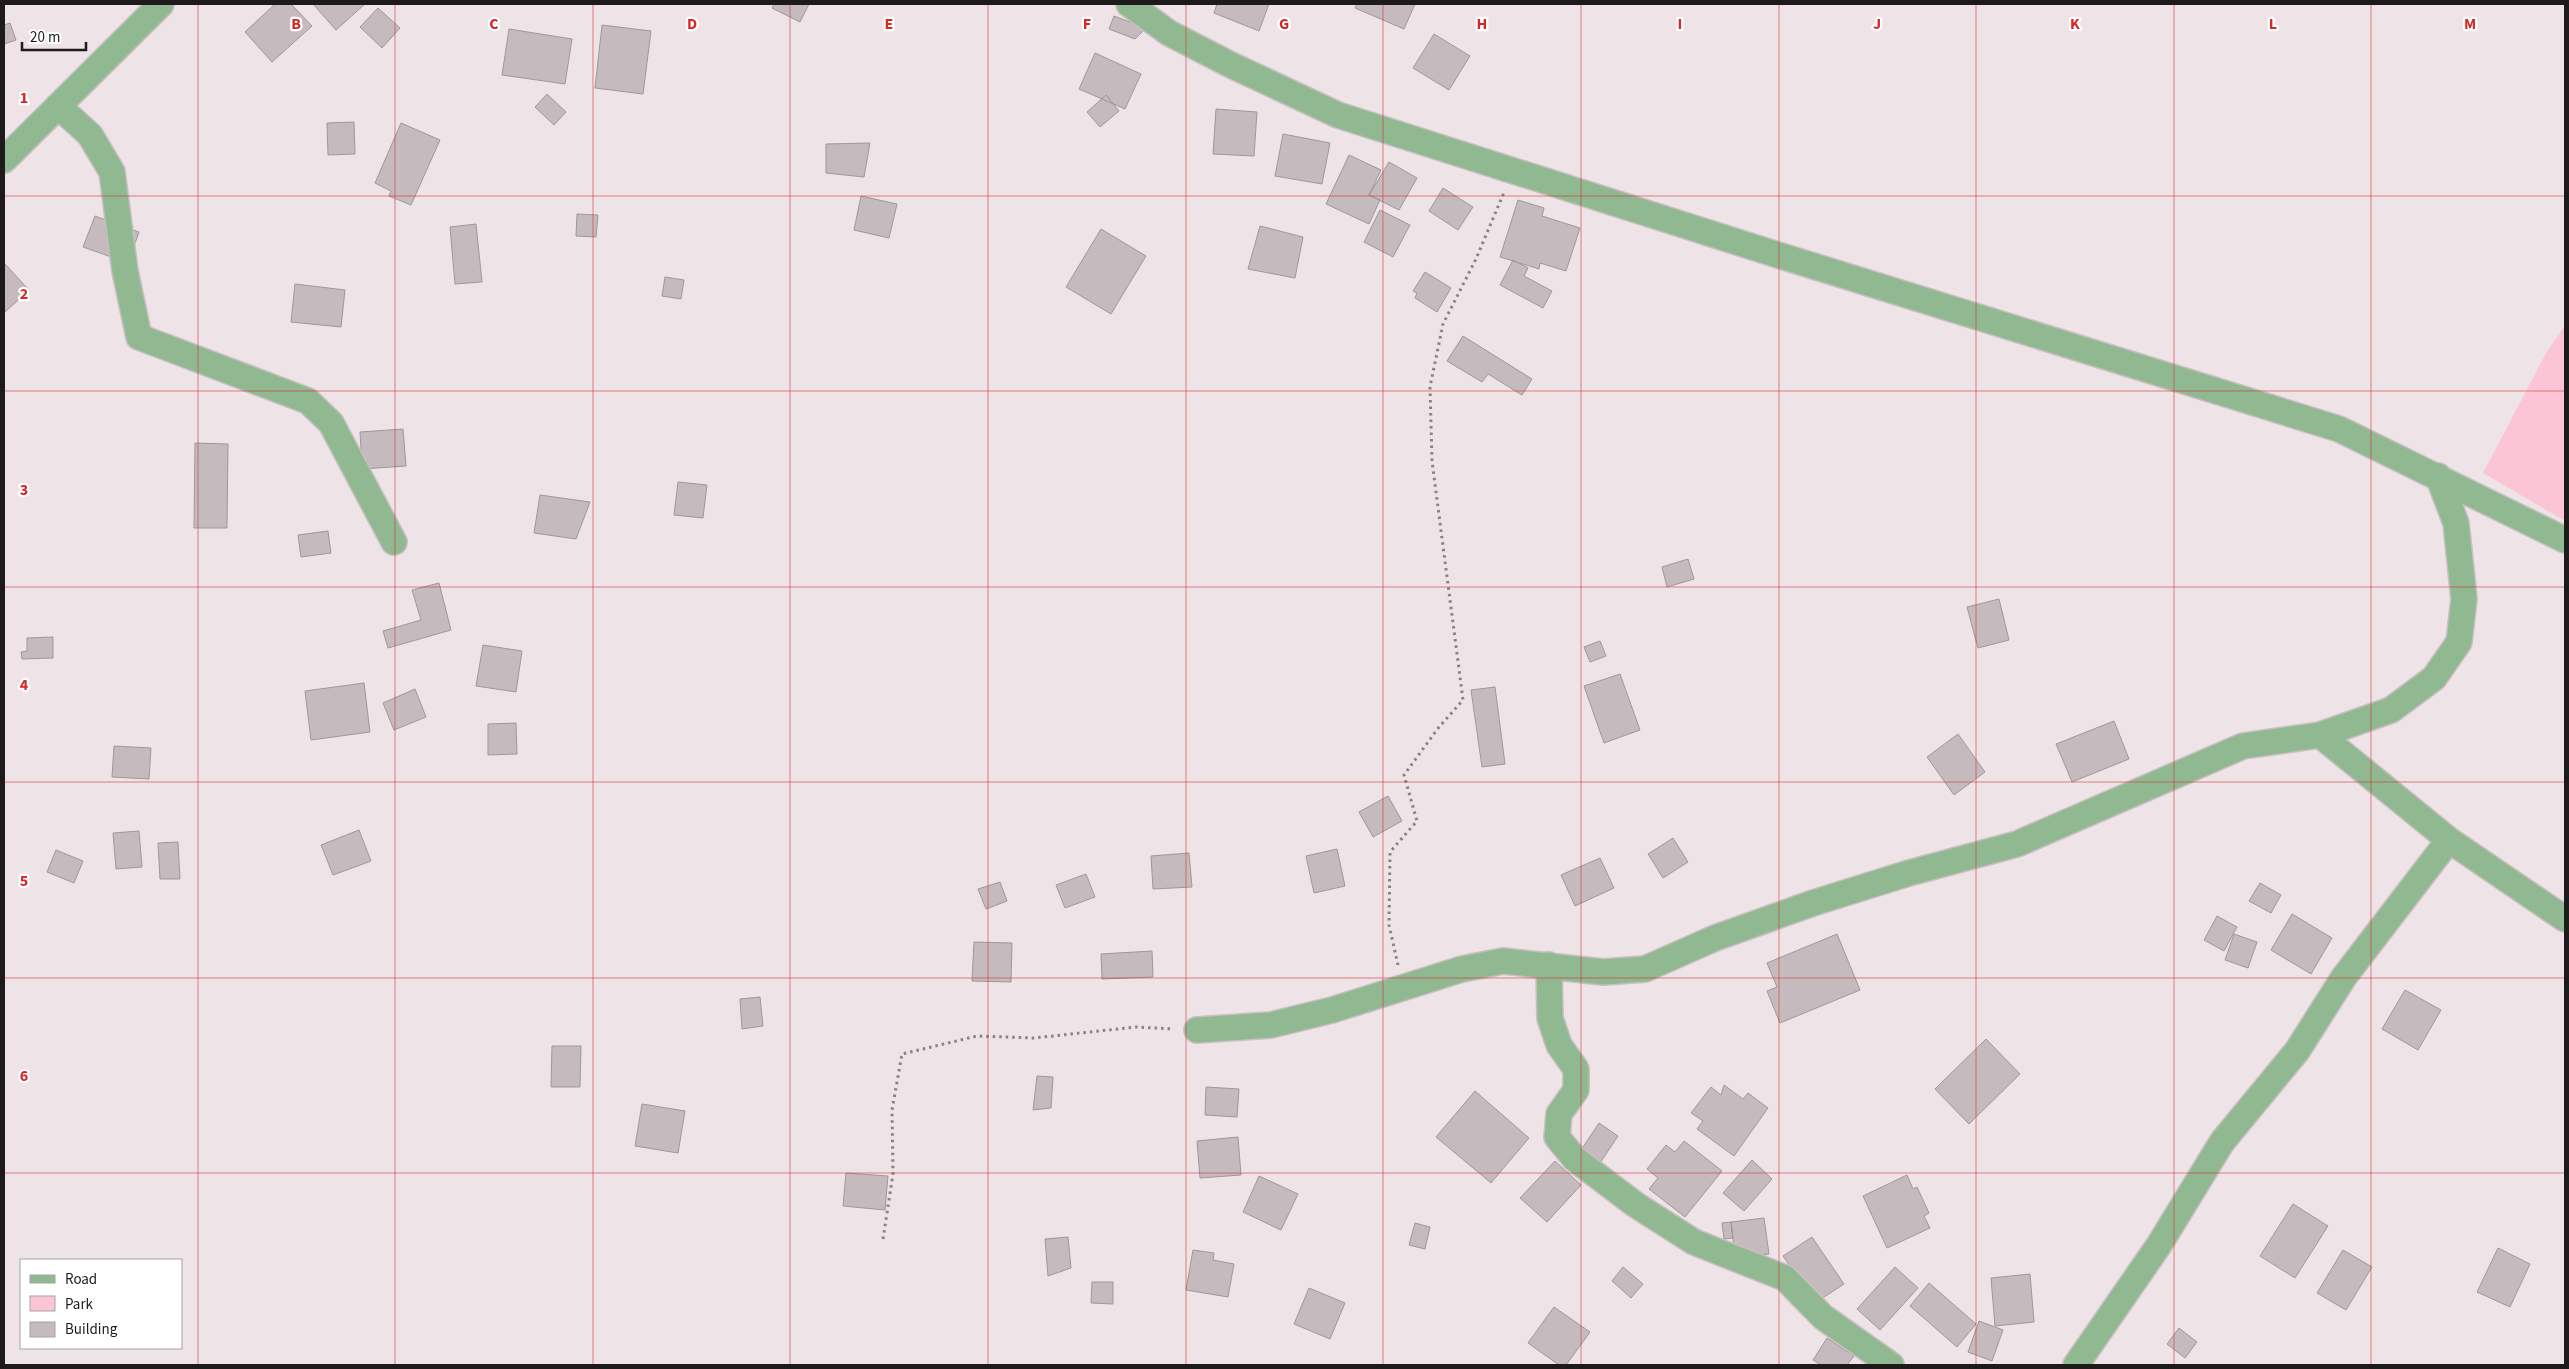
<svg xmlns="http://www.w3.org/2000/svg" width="2569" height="1369" viewBox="0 0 2569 1369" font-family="'Source Sans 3',sans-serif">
<rect width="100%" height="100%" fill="#eee3e6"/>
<!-- green -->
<path fill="#fcc5d6" d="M2565,325V521L2483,473L2545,355Z"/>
<!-- building -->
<path fill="#c5bbbe" stroke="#a1979a" d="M275,4H291L312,26L272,62L245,32Z
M313,4H365L336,30Z
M774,4H809L800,22L772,8Z
M1217,4H1269L1259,31L1214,13Z
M1357,4H1415L1404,29L1355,8Z
M378,8L400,28L382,48L360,27Z
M1114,16L1146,28L1135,39L1109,29Z
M10,23L16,40L4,44V25Z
M602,25L651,31L643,94L595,88Z
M509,29L572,39L565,84L502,75Z
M1434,34L1470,56L1449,90L1413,68Z
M1095,53L1141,74L1125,109L1079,89Z
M547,94L566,112L554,125L535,107Z
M1106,95L1119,111L1100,127L1087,112Z
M1216,109L1257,112L1254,156L1213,154Z
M354,122L355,154L328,155L327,123Z
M401,123L440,140L411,205L389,196L391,191L375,183Z
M1283,134L1330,143L1322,184L1275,176Z
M870,143L864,177L826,173V144Z
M1349,155L1381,170L1369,195L1380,200L1369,224L1326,204Z
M1389,162L1417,178L1399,210L1369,195Z
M1443,188L1473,207L1458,230L1429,211Z
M861,196L897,204L889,238L854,230Z
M1518,200L1544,208L1542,216L1580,228L1566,271L1540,263L1539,269L1500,257Z
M1380,210L1410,225L1393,257L1364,242Z
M577,214L598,215L596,237L576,236Z
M95,216L139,232L128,263L83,247Z
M476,224L482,282L455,284L450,227Z
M1260,226L1303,237L1295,278L1248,269Z
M1101,229L1146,256L1111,314L1066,287Z
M1513,260L1528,268L1524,276L1552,291L1543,308L1500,285Z
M4,263L29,290L4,313Z
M1425,272L1451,288L1437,312L1415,298L1417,293L1413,291Z
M665,277L684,280L681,299L662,296Z
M295,284L345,290L341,327L291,322Z
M1463,336L1532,379L1522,395L1488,374L1482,382L1447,361Z
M403,429L406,466L362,469L360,432Z
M195,443L228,444L227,528H194Z
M678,482L707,485L703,518L674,515Z
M540,495L590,502L576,539L534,533Z
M328,531L331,553L301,557L298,535Z
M1688,559L1694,579L1667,587L1662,567Z
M439,583L451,630L388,648L383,631L421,620L412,590Z
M1999,599L2009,640L1978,648L1967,607Z
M53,637V658L22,659L21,652L27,651V638Z
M1600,641L1606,656L1590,662L1584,647Z
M483,645L522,651L516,692L476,686Z
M1620,674L1640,730L1604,743L1584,686Z
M364,683L370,732L311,740L305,691Z
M1495,687L1505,764L1482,767L1471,690Z
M415,689L426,717L394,730L383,703Z
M2114,721L2129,759L2072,782L2056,744Z
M516,723L517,754L488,755V724Z
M1958,734L1985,772L1954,795L1927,757Z
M114,746L151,748L149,779L112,777Z
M1388,796L1402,821L1373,837L1359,812Z
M359,830L371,861L333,875L321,845Z
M139,831L142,867L116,869L113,833Z
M1673,838L1688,862L1663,878L1648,854Z
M178,842L180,879H160L158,843Z
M1337,849L1345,886L1314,893L1306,856Z
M56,850L83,861L74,883L47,872Z
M1189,853L1192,887L1153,889L1151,856Z
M1600,858L1614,888L1575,906L1561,875Z
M1086,874L1095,897L1065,908L1056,885Z
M1000,882L1007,901L986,909L978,889Z
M2260,883L2281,895L2271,913L2249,901Z
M2292,914L2332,938L2311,974L2271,950Z
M2217,916L2237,927L2224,951L2204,940Z
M1837,934L1860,990L1780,1023L1767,991L1777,987L1767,963Z
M2234,934L2257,942L2248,968L2225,960Z
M974,942L1012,943L1011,982L972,981Z
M1152,951L1153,977L1102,979L1101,954Z
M2405,990L2441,1010L2418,1050L2382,1029Z
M760,997L763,1026L742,1029L740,999Z
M1986,1039L2020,1074L1969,1124L1935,1089Z
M552,1046H581L580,1087H551Z
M1037,1076L1053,1077L1051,1108L1033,1110Z
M1724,1085L1743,1099L1748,1093L1768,1108L1734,1156L1697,1129L1703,1121L1691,1113L1711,1087L1721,1095Z
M1206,1087L1239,1089L1237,1117L1205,1115Z
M1475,1091L1529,1138L1491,1183L1436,1137Z
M642,1104L685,1111L678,1153L635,1146Z
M1599,1123L1618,1136L1600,1163L1581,1150Z
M1238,1137L1241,1175L1200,1178L1197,1141Z
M1684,1141L1722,1171L1685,1217L1649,1189L1658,1178L1647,1169L1666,1145L1675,1152Z
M1752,1160L1772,1179L1744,1211L1723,1193Z
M1555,1161L1581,1185L1547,1222L1520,1198Z
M846,1173L888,1176L885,1210L843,1206Z
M1907,1175L1913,1189L1917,1187L1929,1213L1924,1216L1930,1228L1887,1248L1863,1196Z
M1259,1176L1298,1194L1281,1230L1243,1212Z
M2293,1204L2328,1226L2295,1278L2260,1256Z
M1764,1218L1769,1254L1735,1258L1731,1222Z
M1731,1222L1733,1238L1724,1239L1722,1223Z
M1415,1223L1430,1227L1425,1249L1409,1245Z
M1068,1237L1071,1268L1048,1276L1045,1239Z
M1812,1237L1844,1284L1815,1303L1783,1256Z
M2498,1248L2530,1264L2510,1307L2477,1292Z
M1193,1250L1214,1253L1213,1260L1234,1264L1228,1297L1186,1290Z
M2343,1250L2372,1267L2346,1310L2317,1293Z
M1623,1267L1643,1284L1631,1298L1612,1281Z
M1895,1267L1918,1288L1880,1330L1857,1309Z
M2030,1274L2034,1322L1995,1326L1991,1278Z
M1092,1282H1113V1304L1091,1303Z
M1929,1283L1976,1324L1957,1347L1910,1306Z
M1309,1288L1345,1303L1330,1339L1294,1324Z
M1554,1307L1590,1332L1566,1365H1559L1528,1343Z
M1979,1321L2003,1330L1992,1361L1968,1352Z
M2179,1328L2197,1342L2185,1358L2167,1344Z
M1827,1338L1854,1356L1847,1365H1821L1813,1360Z"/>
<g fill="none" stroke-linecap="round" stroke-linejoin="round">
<!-- minor casing -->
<g stroke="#c9bfc1" stroke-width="28">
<path id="minor" d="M1129,4L1169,33L1231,65L1338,115L1778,255L2339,429L2565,540
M58,106L90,135L112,172L125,271L139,337L308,401L331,423L394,542
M4,160L161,4
M2320,735L2449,840L2565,919
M1549,965L1550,1018L1559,1045L1576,1069V1090L1559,1114L1557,1137L1575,1159L1636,1205L1694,1242L1785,1278L1823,1317L1891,1365
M1197,1030L1271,1025L1332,1010L1462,969L1503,961L1603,972L1645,969L1715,938L1813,903L1909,873L2017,844L2243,746L2320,735L2391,710L2434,678L2459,642L2464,599L2456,523L2438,476
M2076,1365L2159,1245L2222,1142L2297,1051L2344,977L2449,840"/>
</g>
<!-- path -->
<path stroke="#898284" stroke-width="3" stroke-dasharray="2.5 4" stroke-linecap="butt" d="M1398,965L1389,925L1390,852L1417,821L1404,775L1439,727L1463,700L1432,461L1430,387L1443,324L1476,259L1505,190
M883,1239L893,1174L892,1110L902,1054L977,1036L1034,1038L1136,1027L1174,1029"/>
<!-- minor -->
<use href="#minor" stroke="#90b992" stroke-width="25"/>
</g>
<!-- grid -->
<path fill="none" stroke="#d62828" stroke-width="1" stroke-opacity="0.55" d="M198,4V1365M395,4V1365M593,4V1365M790,4V1365M988,4V1365M1186,4V1365M1383,4V1365M1581,4V1365M1779,4V1365M1976,4V1365M2174,4V1365M2371,4V1365M4,196H2565M4,391H2565M4,587H2565M4,782H2565M4,978H2565M4,1173H2565"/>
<g font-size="16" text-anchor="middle" font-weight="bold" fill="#d62828" stroke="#fff" stroke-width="4.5" stroke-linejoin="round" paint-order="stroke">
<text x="296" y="29">B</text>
<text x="494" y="29">C</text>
<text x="692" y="29">D</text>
<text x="889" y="29">E</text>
<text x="1087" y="29">F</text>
<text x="1284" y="29">G</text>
<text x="1482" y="29">H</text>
<text x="1680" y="29">I</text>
<text x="1877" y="29">J</text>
<text x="2075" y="29">K</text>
<text x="2273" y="29">L</text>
<text x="2470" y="29">M</text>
<text x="24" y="103">1</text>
<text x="24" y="299">2</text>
<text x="24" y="495">3</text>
<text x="24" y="690">4</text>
<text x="24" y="886">5</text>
<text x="24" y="1081">6</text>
</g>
<!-- border -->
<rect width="2569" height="1369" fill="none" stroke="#1e1a1b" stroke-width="10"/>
<!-- legend -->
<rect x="20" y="1259" width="162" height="90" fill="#ffffff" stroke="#a5a3a4"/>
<rect x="30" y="1275" width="25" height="8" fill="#90b992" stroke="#a5a3a4"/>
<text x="65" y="1284" font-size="15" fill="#1e1a1b">Road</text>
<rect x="30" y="1296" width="25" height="15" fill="#fcc5d6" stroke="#a5a3a4"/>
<text x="65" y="1309" font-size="15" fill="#1e1a1b">Park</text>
<rect x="30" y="1322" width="25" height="15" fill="#c5bbbe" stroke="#a5a3a4"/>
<text x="65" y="1334" font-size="15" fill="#1e1a1b">Building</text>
<!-- scale -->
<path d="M22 42v8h64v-8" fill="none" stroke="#1e1a1b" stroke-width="2.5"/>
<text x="30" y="42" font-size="15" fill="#1e1a1b" stroke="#ffffff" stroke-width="4" paint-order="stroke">20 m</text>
</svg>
